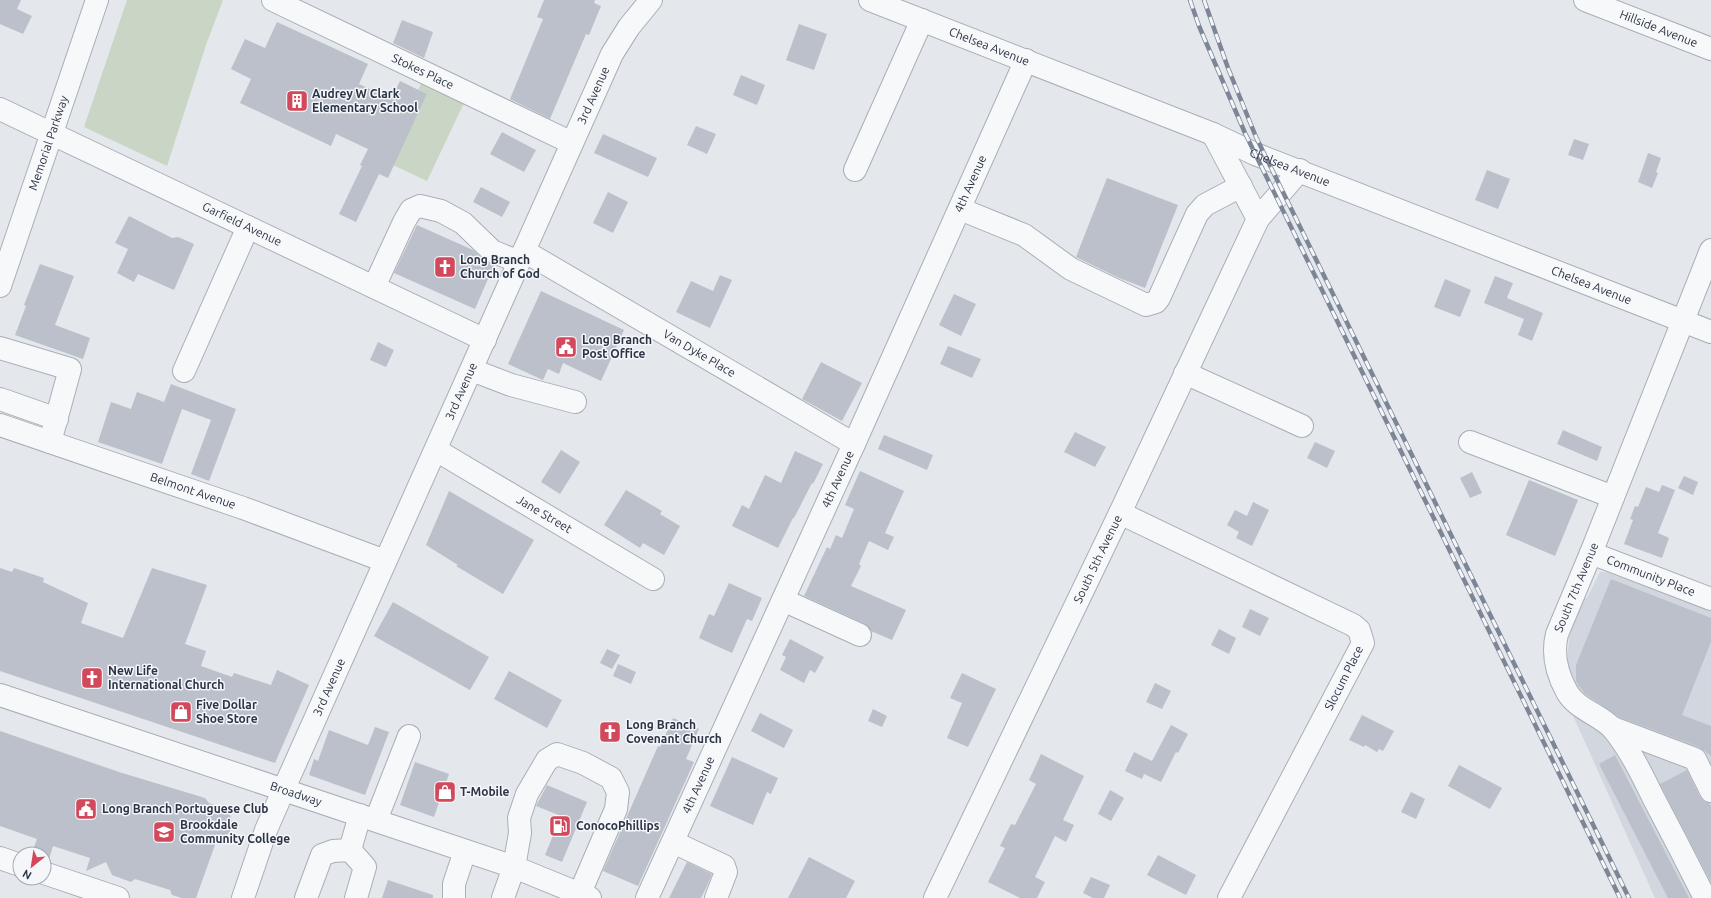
<svg xmlns="http://www.w3.org/2000/svg" width="1711" height="898" viewBox="0 0 1711 898" font-family="Ubuntu,sans-serif">
<rect width="100%" height="100%" fill="#e4e7ec"/>
<!-- built -->
<path fill="#d2d6de" d="M1600,572H1606L1711,611V898H1655L1571,711L1567,660L1570,631L1581,599L1587,598Z"/>
<!-- green -->
<path fill="#c9d6c5" d="M127,0H223L206,45L167,166L84,127Z
M422,82L464,103L427,181L393,165L427,94L418,90Z"/>
<!-- building -->
<path fill="#bbc0ca" d="M0,0H21L17,9L32,16L23,34L0,24Z
M544,0H595L594,3L601,6L589,35L586,34L550,119L510,99L543,19L537,17Z
M402,20L433,32L424,58L393,43Z
M277,22L368,64L359,84L391,99L400,81L427,94L388,178L379,174L356,222L339,214L362,166L360,165L368,149L336,134L331,146L240,103L251,79L231,69L245,39L265,48Z
M799,24L827,34L814,70L786,60Z
M741,75L765,85L757,105L733,95Z
M696,126L716,134L707,154L687,145Z
M502,132L536,150L524,172L490,154Z
M603,134L657,158L648,177L594,153Z
M1574,139L1589,144L1583,160L1568,155Z
M1648,153L1661,158L1656,172L1658,173L1652,188L1638,182Z
M1487,170L1510,179L1498,209L1475,200Z
M1107,178L1178,205L1145,288L1119,278L1076,257Z
M481,187L510,202L502,217L473,202Z
M608,192L628,202L613,233L593,223Z
M129,216L172,238L178,237L194,244L174,290L138,274L134,282L117,273L128,249L115,243Z
M417,225L473,250L484,260L494,265L475,309L394,273Z
M40,264L74,276L55,325L90,338L83,359L15,335L26,306L24,305Z
M720,275L732,280L710,328L676,312L691,281L713,291Z
M1495,276L1513,283L1507,298L1543,313L1532,341L1518,335L1524,319L1484,303Z
M1445,279L1471,290L1460,317L1434,307Z
M541,291L624,330L601,381L563,363L559,374L548,369L543,380L508,364Z
M954,294L976,304L961,336L939,325Z
M378,342L394,350L386,367L370,360Z
M948,346L981,359L972,378L940,364Z
M821,362L862,383L842,421L802,399Z
M171,384L236,409L209,481L191,474L211,420L182,409L162,464L98,442L111,402L131,409L137,392L164,402Z
M1563,430L1602,447L1597,461L1557,444Z
M1075,432L1106,447L1095,467L1064,452Z
M884,435L933,455L927,470L878,449Z
M1315,442L1335,451L1327,468L1307,458Z
M561,450L580,462L560,494L541,482Z
M795,451L823,464L813,484L812,483L794,518H793L778,548L732,526L742,505L749,509L765,475L781,483Z
M860,471L904,491L885,533L894,537L888,550L869,541L859,564L861,566L851,586L906,610L892,640L871,631L865,624L804,596L827,547L830,549L836,535L842,538L854,509L845,505Z
M1472,472L1482,493L1470,498L1460,478Z
M1684,476L1698,482L1693,495L1678,488Z
M1529,480L1578,500L1555,556L1506,535Z
M1662,485L1675,490L1658,533L1669,538L1662,558L1624,544L1633,520L1630,519L1635,506L1638,507L1646,487L1659,492Z
M626,490L662,511L660,514L680,526L664,555L643,543L640,548L604,525Z
M449,491L534,540L503,594L456,566L458,565L426,545Z
M1253,502L1269,510L1252,546L1236,538L1239,532L1227,525L1235,510L1247,516Z
M0,568L12,572L14,568L44,578L43,582L88,603L81,623L123,638L152,568L207,585L185,644L206,651L201,666L232,677L234,673L271,685L277,670L309,685L275,763L0,671Z
M1611,579L1711,618V642L1682,715L1711,726V756L1699,747L1619,717L1585,694L1578,685L1576,681V665Z
M729,583L762,598L752,621L747,619L732,653L699,638L709,614L714,616Z
M393,602L489,657L470,690L374,636Z
M1250,609L1269,618L1260,636L1242,627Z
M1219,629L1236,638L1229,654L1211,645Z
M790,639L824,657L815,673L810,670L804,683L780,670L786,657L782,655Z
M607,649L620,655L612,669L600,663Z
M618,664L636,672L631,684L613,676Z
M509,671L562,700L547,728L494,699Z
M962,673L996,689L968,747L947,738L962,703L950,698Z
M1155,683L1171,691L1162,709L1146,702Z
M873,709L887,716L882,727L868,721Z
M760,713L793,730L784,748L751,731Z
M1362,715L1394,731L1383,751L1379,749L1377,752L1365,745L1364,747L1349,740Z
M673,718L699,729L686,759L694,762L638,886L603,871L658,746L660,747Z
M1171,725L1188,734L1178,753L1176,752L1161,782L1144,774L1142,779L1125,771L1134,752L1152,761Z
M375,727L389,732L365,795L309,775L314,759L318,761L329,730L368,745Z
M0,731L119,772L205,798L209,803L223,808L228,812L231,817L232,824L231,830L227,835L216,842L196,898H182L172,895L170,890L135,879L131,882L112,875L106,862L86,871L90,858L53,846L49,859L44,857V854L32,853L37,839L0,826Z
M1041,754L1084,776L1063,820L1074,825L1066,842L1055,836L1035,877L1045,882L1037,898H1020L988,882L1005,848L1000,846L1011,824L1015,825L1036,784L1029,780Z
M1615,755L1689,898H1668L1599,764Z
M732,757L778,778L771,794L767,792L753,825L710,806Z
M415,762L449,774L434,817L400,805Z
M1459,765L1502,788L1490,809L1448,786Z
M1687,770L1700,797L1704,801L1709,803L1711,806V882L1660,784Z
M547,785L587,802L562,862L545,855L561,816L536,806Z
M1110,790L1124,798L1111,821L1098,814Z
M1411,792L1425,799L1416,819L1401,812Z
M1158,855L1196,875L1186,895L1147,875Z
M809,857L855,881L846,898H788Z
M687,862L712,874L707,886L701,898H669Z
M1091,877L1110,885L1104,898H1093L1083,893Z
M388,880L433,895V898H382Z"/>
<g fill="none" stroke-linecap="round" stroke-linejoin="round">
<!-- minor casing -->
<g stroke="#a9aeb7" stroke-width="24">
<g id="minor">
<path id="s1" d="M273,0L572,143"/>
<path id="s2" d="M870,0L1213,134L1255,154L1711,332"/>
<path id="s3" d="M1585,0L1711,49"/>
<path id="s4" d="M0,109L485,340"/>
<path d="M855,170L922,20"/>
<path d="M960,209L1024,235L1071,269L1146,305L1156,302L1159,298L1197,214L1205,205L1241,186"/>
<path d="M1258,219L1300,170"/>
<path id="s5" d="M524,251L854,444"/>
<path id="s6" d="M0,286L97,0"/>
<path d="M374,287L404,222L411,210L420,206L441,211L463,223L492,251L519,262"/>
<path d="M0,348L70,369L50,442"/>
<path d="M472,370L511,385L575,402"/>
<path d="M184,371L248,227"/>
<path d="M1185,373L1302,426"/>
<path d="M0,399L57,419"/>
<path id="s7" d="M0,425L243,508L385,561"/>
<path d="M1470,442L1613,497"/>
<path id="s8" d="M436,450L653,579"/>
<path d="M1120,513L1353,625L1359,630L1363,643L1229,898"/>
<path id="s9" d="M1591,553L1711,599"/>
<path d="M783,600L860,635"/>
<path id="s10" d="M0,695L514,867L590,898"/>
<path d="M1613,728L1695,759L1711,791"/>
<path d="M376,820L409,736"/>
<path d="M673,842L724,866L726,872L716,898"/>
<path d="M350,850L360,815"/>
<path d="M0,858L20,865"/>
<path d="M44,873L118,898"/>
<path id="s11" d="M243,898L266,830L290,775L612,54L629,27L651,0"/>
<path d="M306,898L322,855L333,851L350,850L365,867L356,898"/>
<path d="M454,898V884L465,851"/>
<path d="M503,898L514,867L520,833L519,818L527,794L547,760L557,754L583,763L611,778L618,792L616,809L580,893"/>
<path id="s12" d="M647,898L854,444L1026,60"/>
<path id="s13" d="M935,898L1120,513L1258,219L1213,134"/>
<path id="s14" d="M1705,898C1689,866 1672,833 1655,801C1643,777 1631,751 1614,730C1602,715 1577,710 1567,692C1557,674 1552,654 1557,634L1591,553L1711,250"/>
</g>
</g>
<!-- minor -->
<use href="#minor" stroke="#f7f8fa" stroke-width="22"/>
<!-- rail casing -->
<g stroke="#7d8696" stroke-width="4.5">
<path id="rail" d="M1190,0L1199,26L1245,133L1620,898
M1204,0L1228,68L1256,137L1629,898"/>
</g>
<!-- rail -->
<use href="#rail" stroke="#f4f6f9" stroke-width="3" stroke-dasharray="9" stroke-linecap="butt"/>
</g>
<!-- icons -->
<defs>
<g id="building-square" transform="scale(1.15)"><rect x="-9" y="-9" width="18" height="18" rx="4" fill="#d1495b" stroke="#f4f6f9"/><path d="M-4-6H4V6H1V3H-1V6H-4ZM-2.5-4.3h1.7v1.8h-1.7ZM.8-4.3h1.7v1.8H.8ZM-2.5-1h1.7V.8h-1.7ZM.8-1h1.7V.8H.8Z" fill="#fff"/></g>
<g id="church-square" transform="scale(1.15)"><rect x="-9" y="-9" width="18" height="18" rx="4" fill="#d1495b" stroke="#f4f6f9"/><path d="M-1.2-6h2.4v3.5h3.3v2.4h-3.3V6h-2.4V-.1h-3.3v-2.4h3.3Z" fill="#fff"/></g>
<g id="civic-square" transform="scale(1.15)"><rect x="-9" y="-9" width="18" height="18" rx="4" fill="#d1495b" stroke="#f4f6f9"/><path d="M-.6-6.5H3V-4.5H.6V-3L4-1V1h2V6H-6V1h2V-1L-.6-3ZM-1.2 2.5V6h2.4V2.5Z" fill="#fff"/></g>
<g id="shop-square" transform="scale(1.15)"><rect x="-9" y="-9" width="18" height="18" rx="4" fill="#d1495b" stroke="#f4f6f9"/><path d="M-5-2.5h2.3a2.7 3.5 0 0 1 5.4 0H5L5.5 6h-11ZM-1.5-2.5h3a1.5 2.3 0 0 0-3 0Z" fill="#fff"/></g>
<g id="fuel-square" transform="scale(1.15)"><rect x="-9" y="-9" width="18" height="18" rx="4" fill="#d1495b" stroke="#f4f6f9"/><path d="M-5.5-6h7V0h2V4h1.3V-2.5L3-4.5l.8-.8L6-3V5H2.5V1h-1V6h-7ZM-4.2-4.7v3.2H.2V-4.7Z" fill="#fff"/></g>
<g id="university-square" transform="scale(1.15)"><rect x="-9" y="-9" width="18" height="18" rx="4" fill="#d1495b" stroke="#f4f6f9"/><path d="M0-5L7-2L0 1L-7-2ZM-4 1L0 2.5L4 1V4Q0 6-4 4Z" fill="#fff"/></g>
</defs>
<g fill-rule="evenodd">
<use href="#building-square" x="297" y="101"/>
<use href="#church-square" x="445" y="267"/>
<use href="#civic-square" x="566" y="347"/>
<use href="#church-square" x="92" y="678"/>
<use href="#shop-square" x="181" y="712"/>
<use href="#church-square" x="610" y="732"/>
<use href="#shop-square" x="445" y="792"/>
<use href="#civic-square" x="86" y="809"/>
<use href="#fuel-square" x="560" y="826"/>
<use href="#university-square" x="164" y="832"/>
</g>
<g text-anchor="middle" stroke-width="3" stroke-linejoin="round" paint-order="stroke">
<!-- street labels -->
<g font-size="12" fill="#2b3445" stroke="#f4f6f9">
<text dy="4" stroke="none"><textPath href="#s3" startOffset="79">Hillside Avenue</textPath></text>
<text dy="4" stroke="none"><textPath href="#s2" startOffset="128">Chelsea Avenue</textPath></text>
<text dy="4" stroke="none"><textPath href="#s1" startOffset="166">Stokes Place</textPath></text>
<text dy="4" stroke="none"><textPath href="#s11" startOffset="876">3rd Avenue</textPath></text>
<text dy="4" stroke="none"><textPath href="#s6" startOffset="151">Memorial Parkway</textPath></text>
<text dy="4" stroke="none"><textPath href="#s2" startOffset="452">Chelsea Avenue</textPath></text>
<text dy="4" stroke="none"><textPath href="#s12" startOffset="784">4th Avenue</textPath></text>
<text dy="4" stroke="none"><textPath href="#s4" startOffset="268">Garfield Avenue</textPath></text>
<text dy="4" stroke="none"><textPath href="#s2" startOffset="776">Chelsea Avenue</textPath></text>
<text dy="4" stroke="none"><textPath href="#s5" startOffset="203">Van Dyke Place</textPath></text>
<text dy="4" stroke="none"><textPath href="#s11" startOffset="552">3rd Avenue</textPath></text>
<text dy="4" stroke="none"><textPath href="#s12" startOffset="460">4th Avenue</textPath></text>
<text dy="4" stroke="none"><textPath href="#s7" startOffset="204">Belmont Avenue</textPath></text>
<text dy="4" stroke="none"><textPath href="#s8" startOffset="126">Jane Street</textPath></text>
<text dy="4" stroke="none"><textPath href="#s13" startOffset="376">South 5th Avenue</textPath></text>
<text dy="4" stroke="none"><textPath href="#s9" startOffset="64">Community Place</textPath></text>
<text dy="4" stroke="none"><textPath href="#s14" startOffset="363">South 7th Avenue</textPath></text>
<text transform="translate(1344 678) rotate(-63)" y="4">Slocum Place</text>
<text dy="4" stroke="none"><textPath href="#s11" startOffset="228">3rd Avenue</textPath></text>
<text dy="4" stroke="none"><textPath href="#s12" startOffset="124">4th Avenue</textPath></text>
<text dy="4" stroke="none"><textPath href="#s10" startOffset="312">Broadway</textPath></text>
</g>
<!-- poi labels -->
<g font-size="12" font-weight="bold" fill="#2b3445" stroke="#f4f6f9" text-anchor="start">
<text x="312" y="98">Audrey W Clark<tspan x="312" dy="14">Elementary School</tspan></text>
<text x="460" y="264">Long Branch<tspan x="460" dy="14">Church of God</tspan></text>
<text x="582" y="344">Long Branch<tspan x="582" dy="14">Post Office</tspan></text>
<text x="108" y="675">New Life<tspan x="108" dy="14">International Church</tspan></text>
<text x="196" y="709">Five Dollar<tspan x="196" dy="14">Shoe Store</tspan></text>
<text x="626" y="729">Long Branch<tspan x="626" dy="14">Covenant Church</tspan></text>
<text x="460" y="796">T-Mobile</text>
<text x="102" y="813">Long Branch Portuguese Club</text>
<text x="180" y="829">Brookdale<tspan x="180" dy="14">Community College</tspan></text>
<text x="576" y="830">ConocoPhillips</text>
</g>
</g>
<!-- north arrow -->
<g transform="translate(32 866) rotate(210)"><circle r="19" fill="#f4f6f9" stroke="#a4a8b1"/>
<path d="M0-3L7 15L0 10L-7 15Z" fill="#d1495b"/>
<text y="-6" font-size="11" font-weight="bold" text-anchor="middle" fill="#2b3445">N</text>
</g>
</svg>
